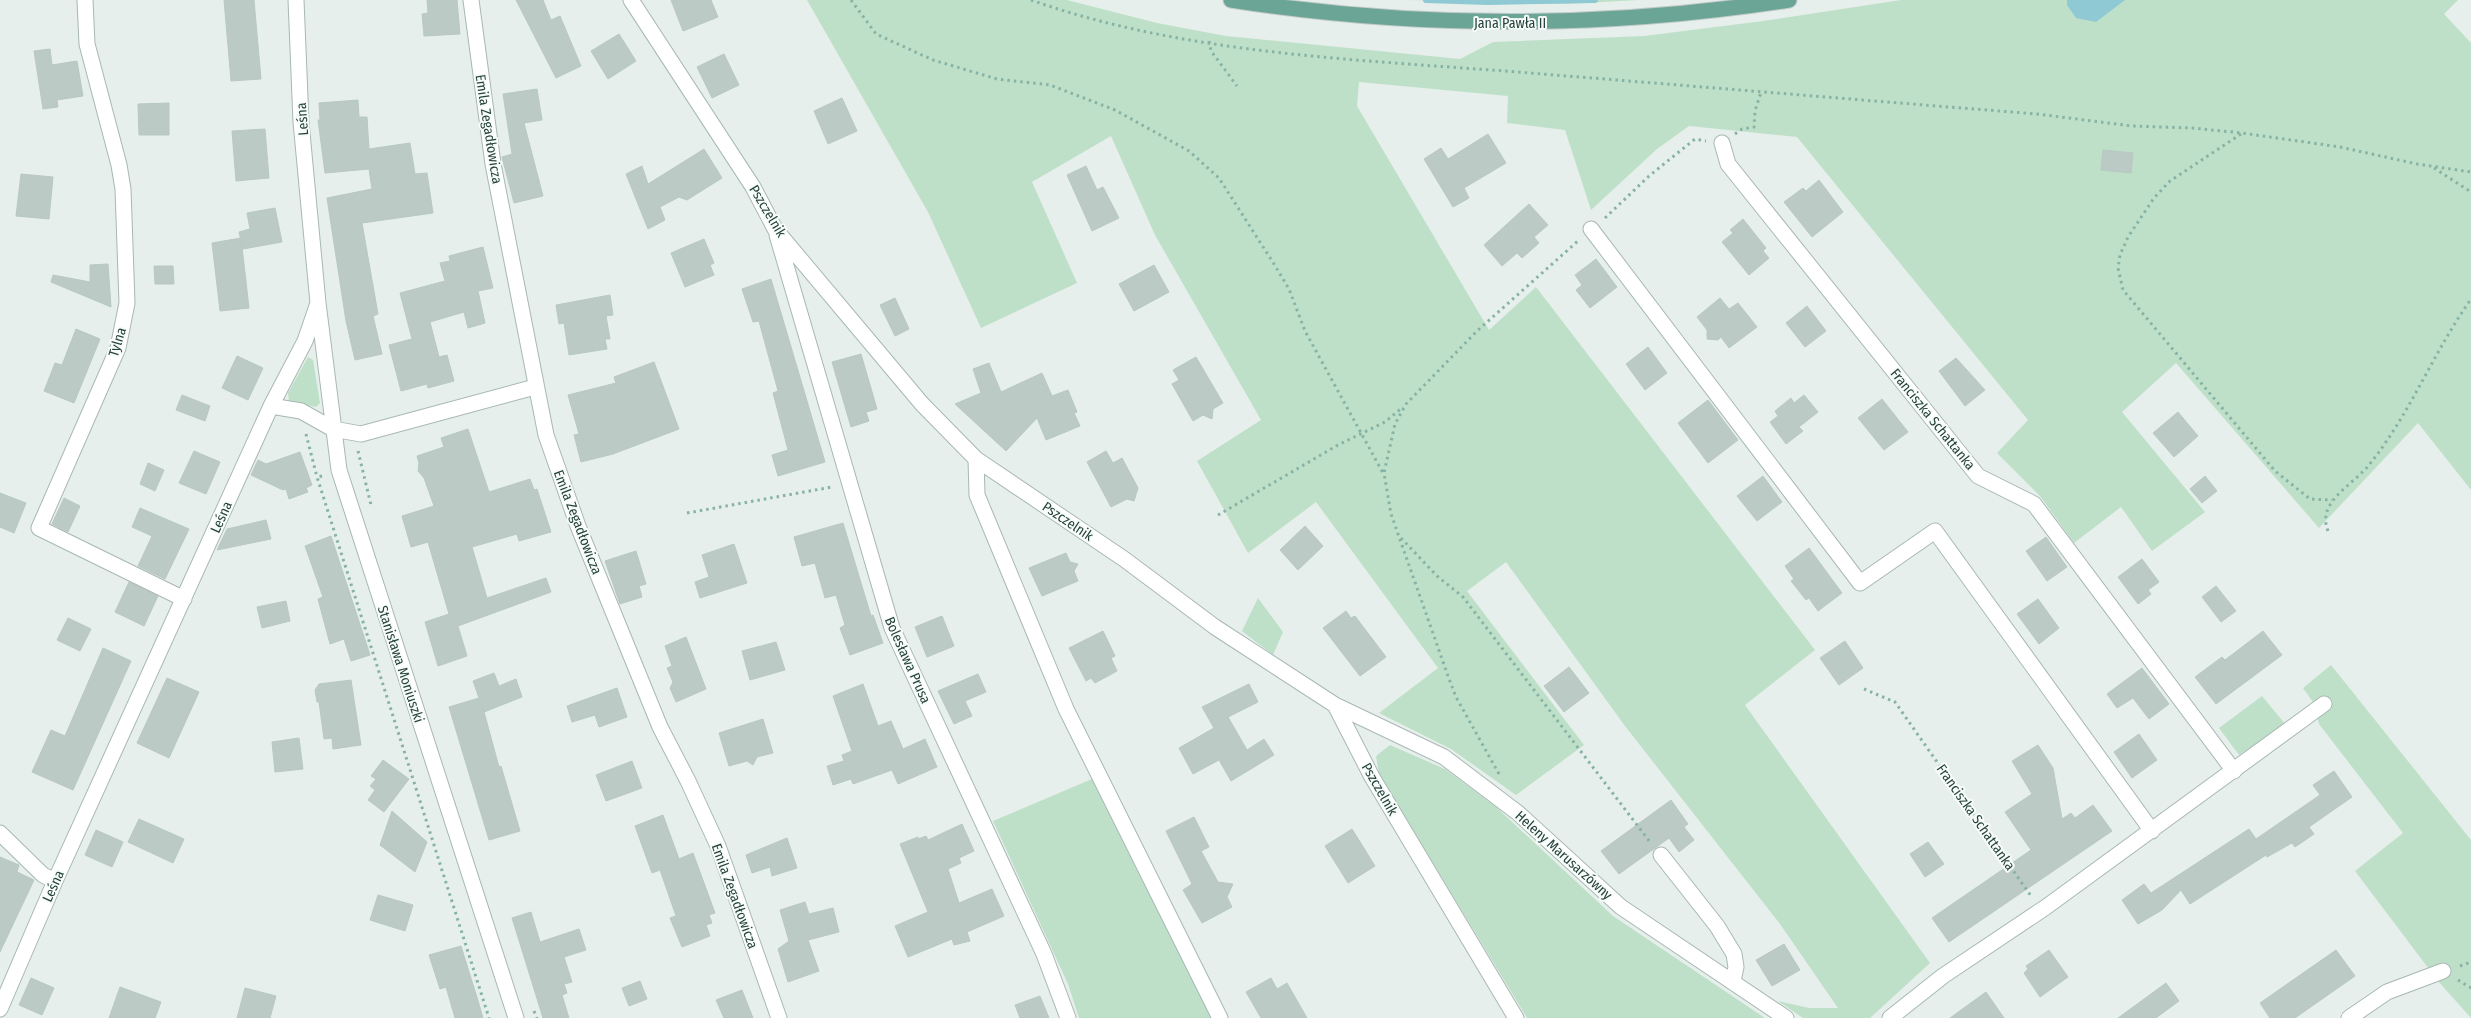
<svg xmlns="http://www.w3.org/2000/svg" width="2471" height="1018" viewBox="0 0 2471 1018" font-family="'Fira Sans Condensed',sans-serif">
<rect width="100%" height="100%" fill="#e6efeb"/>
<!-- green -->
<path fill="#bfe0c8" d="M807,0H1067L1157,23L1226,36L1460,59L1493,42L1644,36L1763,21L1901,0H2458L2444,14L2471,43V490L2418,423L2319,528L2176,363L2122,412L2205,512L2152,551L2121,507L2074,543L2040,496L1997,453L2028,420L1797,137L1689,126L1657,149L1591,210L1565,130L1507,123L1508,96L1359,82L1357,106L1489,330L1536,287L1815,650L1745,705L1930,963L1870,1018H1803L1778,1001L1809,1008H1838L1780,924L1625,726L1506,562L1467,591L1584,745L1516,795L1451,749L1379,713L1438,668L1316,502L1248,553L1197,461L1261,420L1155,235L1111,136L1032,182L1077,283L981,328L928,212Z
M1408,0H1639L1565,4Z
M308,357L313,360L320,403L316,407L289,401L288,393Z
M1258,598L1283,632L1273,655L1242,631Z
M2331,665L2471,840V1018L2438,981L2355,871L2403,833L2319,724L2313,702L2303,688Z
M2262,696L2286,725L2239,755L2219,728Z
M1390,745L1445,769L1496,807L1613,916L1765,1018H1527L1379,774L1376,756Z
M1106,773L1228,1018H1079L1068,984L993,821Z"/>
<!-- water -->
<path fill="#8ec9d4" d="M2067,0H2125L2096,22L2076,18L2067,5Z"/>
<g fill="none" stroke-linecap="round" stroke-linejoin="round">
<!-- stream -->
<path stroke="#8ec9d4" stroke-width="6" d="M1426,0L1488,2L1595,0"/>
</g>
<!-- building -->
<path fill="#bbcac4" stroke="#b8c9c2" d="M224,0H254L261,79L231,81Z
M427,0H457L460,34L424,36L422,14L428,13Z
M516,0H543L551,20L560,16L581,66L556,78Z
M671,0H711L718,17L683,31Z
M619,34L636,61L608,79L591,51Z
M50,49L52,65L77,61L83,96L57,100L58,107L43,109L34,51Z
M724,54L739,85L712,98L697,67Z
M537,89L542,120L524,123L543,196L514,203L502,157L512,154L503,94Z
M842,98L857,131L828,144L814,111Z
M358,100L359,117H367L369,149L410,143L415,174L427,173L433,213L362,223L378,314L373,316L382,354L355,360L346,321L327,198L372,189L369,169L325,173L318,120H320L319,103Z
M169,103V135H139L138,104Z
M265,129L269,178L236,181L232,131Z
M1488,134L1506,163L1464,188L1469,198L1453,207L1424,159L1441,148L1448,159Z
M704,149L722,178L687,200L679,197L660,207L665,220L648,229L626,174L642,166L648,184Z
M2103,150L2133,153L2131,173L2101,170Z
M1086,166L1097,190L1103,187L1119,218L1092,231L1067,175Z
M21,174L53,177L49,219L16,216Z
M1819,180L1843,212L1812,237L1784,202L1803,188L1806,191Z
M1529,204L1548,225L1534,237L1539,243L1522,258L1517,253L1502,266L1484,245Z
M275,208L282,242L243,249L239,232L250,229L247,213Z
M1743,219L1766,248L1763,251L1769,258L1749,275L1722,242L1733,233L1730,230Z
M241,238L249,308L220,311L212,243Z
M704,239L714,263L710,265L714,275L685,287L671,253Z
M483,247L493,288L478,291L485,323L468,328L464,312L430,322L439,357L447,355L454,381L428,388L427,384L401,391L389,345L412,339L400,293L445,281L440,263L450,261L449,256Z
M1596,259L1617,287L1590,308L1576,290L1582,285L1575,275Z
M108,264L111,307L51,282L53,275L90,282V265Z
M1154,265L1169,292L1134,311L1119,284Z
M154,266H173L174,284H155Z
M771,279L825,462L778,476L772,455L788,450L773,393L778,391L759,321L753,322L742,289Z
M610,295L613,315L606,316L610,339H605L607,349L569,355L564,323L559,324L556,305Z
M895,298L909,329L895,336L880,305Z
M1720,298L1729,309L1738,303L1757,327L1729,348L1721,337L1718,340L1707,339V330L1697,317Z
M1807,306L1826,331L1805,347L1786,323Z
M76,329L100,339L74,403L44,391L55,363L62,365Z
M1648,347L1667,373L1645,390L1626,364Z
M861,354L877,409L866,412L869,421L851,427L832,362Z
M237,356L263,368L248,400L222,388Z
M1196,357L1223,403L1213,409L1212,419L1203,415L1193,421L1172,384L1179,380L1173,370Z
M1956,358L1985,390L1965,406L1939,371Z
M654,362L679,429L613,454L581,462L574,435L579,434L568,395L616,383L614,377Z
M989,363L1001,392L1042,373L1052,396L1068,390L1077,412L1074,413L1080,426L1046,440L1037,418L1006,451L955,404L981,393L973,369Z
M182,395L210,406L205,421L176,410Z
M1804,395L1818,412L1799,427L1803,431L1786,444L1770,422L1778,416L1775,411L1791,398L1794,403Z
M1882,399L1908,432L1884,450L1858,418Z
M1708,400L1738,440L1708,463L1678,423Z
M2178,412L2198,436L2174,457L2153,433Z
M468,429L489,492L530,479L534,490L537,489L551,532L519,541L517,534L472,547L487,598L546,578L551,592L458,626L467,656L438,666L425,622L449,614L428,542L411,547L402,516L434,506L424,478L418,471L419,463L417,456L444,447L441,438Z
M194,451L220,462L206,494L179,483Z
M1106,451L1113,463L1122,458L1138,488L1134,501L1127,499L1111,507L1087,462Z
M300,452L312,485L306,488L308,492L289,499L286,489L283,490L251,475L258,460L266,464Z
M148,463L164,470L155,491L140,484Z
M1763,476L1782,502L1757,521L1737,496Z
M2205,476L2217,491L2202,503L2190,489Z
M0,493L26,503L14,533L0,527Z
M64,498L80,506L68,532L52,524Z
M140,508L189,529L165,579L138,566L152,536L132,527Z
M266,520L271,539L217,550L227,529Z
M843,523L871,616L873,615L883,643L850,655L840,628L845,625L836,595L825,598L815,563L802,566L794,537Z
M1305,526L1323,546L1298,570L1280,550Z
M331,536L370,655L351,661L344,639L330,644L318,599L323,597L305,546Z
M2046,537L2067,567L2047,581L2026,551Z
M734,544L747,583L700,598L695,582L709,577L702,555Z
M1809,548L1842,593L1818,611L1809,598L1806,600L1791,581L1794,579L1785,566Z
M636,551L646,584L639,586L642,597L620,604L605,561Z
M1066,553L1070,562L1078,564L1074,571L1078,581L1042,596L1029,568Z
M2142,559L2159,582L2148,590L2151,594L2138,604L2118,577Z
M129,582L158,596L144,626L115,612Z
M2216,586L2236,611L2221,622L2202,597Z
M2038,599L2059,628L2039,644L2017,614Z
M286,601L290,621L262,628L257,607Z
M1346,611L1351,618L1355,616L1386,657L1360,676L1323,628Z
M942,616L954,646L927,657L915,627Z
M68,618L91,629L80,651L57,640Z
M1103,631L1115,656L1111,658L1117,671L1095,683L1091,678L1086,681L1069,648Z
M2263,631L2282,655L2216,704L2195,677L2222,657L2225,660Z
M686,637L706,689L676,702L670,688L673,682L667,668L672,666L665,646Z
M1845,641L1863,668L1839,685L1820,658Z
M776,642L785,670L750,680L742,651Z
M103,648L131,661L73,790L32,772L51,730L65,736Z
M1569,667L1589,693L1564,712L1544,686Z
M2142,668L2169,704L2149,719L2133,698L2117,708L2107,694Z
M494,673L499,686L516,679L522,697L484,712L483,708L499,767L501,766L520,831L489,840L449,707L479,698L473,681Z
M978,674L986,692L965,701L972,716L954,724L938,691Z
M167,678L199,692L169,758L137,743Z
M351,680L361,745L333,749L332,738L324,739L319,702H317L315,690L319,684Z
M863,684L878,726L891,721L903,749L925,739L937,767L898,784L892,770L853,784L851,779L833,785L827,766L844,761L842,755L852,751L833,696Z
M1249,684L1258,702L1228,717L1247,750L1264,739L1274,755L1231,781L1219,760L1193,774L1179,748L1214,728L1202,707Z
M617,688L627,717L599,727L595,715L572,722L567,706Z
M763,719L773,753L757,757L753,765L747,761L729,766L719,733Z
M2139,734L2157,760L2132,778L2114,752Z
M299,738L303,769L275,772L272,742Z
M2038,745L2053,768L2062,819L2071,813L2075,818L2093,805L2112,831L1949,942L1932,918L2031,850L2005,812L2032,794L2012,761Z
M383,760L409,779L384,812L368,800L375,790L370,786L376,779L371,776Z
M632,761L642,788L606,801L596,775Z
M2334,771L2352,797L2309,827L2314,834L2295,847L2292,843L2267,857L2266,855L2190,904L2181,890L2162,910L2138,924L2122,900L2144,884L2151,893L2249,829L2256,839L2320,795L2313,785Z
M1671,800L1688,824L1684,827L1694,840L1679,852L1669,838L1619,874L1601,851Z
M392,811L427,842L415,872L380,845Z
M663,815L679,859L693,853L715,913L709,915L712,923L706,925L710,936L682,947L670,918L676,916L660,870L652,873L635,826Z
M1194,817L1209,847L1201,851L1218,882L1233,884L1227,897L1232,907L1202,923L1183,890L1192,884L1166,831Z
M139,819L184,839L173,863L128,842Z
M962,824L974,851L959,858L961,863L948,869L959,903L992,889L1004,916L967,932L970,941L954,945L952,939L908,957L895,926L928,912L900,844L918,837V839L926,836L928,840Z
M1352,829L1375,866L1348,883L1325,846Z
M96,830L123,842L112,867L85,855Z
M787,838L797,868L772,876L770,867L752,873L746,855Z
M1928,842L1944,864L1925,877L1910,854Z
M0,857L19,865L17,872L34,880L0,952Z
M378,895L413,905L405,931L370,920Z
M805,902L809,914L833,908L839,932L808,940L819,971L788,982L778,949L789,941L780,910Z
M531,912L540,942L579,929L586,950L564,957L572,982L564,984L567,993L562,995L569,1018H543L512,918Z
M1784,944L1800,970L1772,986L1756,960Z
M461,946L479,1004L483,1018H455L446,987L440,989L429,955Z
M2049,950L2068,977L2040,997L2024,973L2028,969L2026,966Z
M2336,950L2355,976L2295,1018H2270L2260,1003Z
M31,978L54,988L42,1015L19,1005Z
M1271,978L1277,989L1287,983L1307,1018H1261L1246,992Z
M640,981L647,999L629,1006L622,988Z
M2166,983L2179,1001L2156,1018H2118Z
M120,987L161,1002L155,1018H109Z
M245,988L276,996L270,1018H237Z
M742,990L753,1018H724L716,1000Z
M1986,992L2004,1018H1950Z
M1040,996L1049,1018H1020L1015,1005Z"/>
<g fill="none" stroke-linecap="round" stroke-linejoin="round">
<!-- minor casing -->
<g stroke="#a8b8b2" stroke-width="17">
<path id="minor" d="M85,0L87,44L119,165L123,189L127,303L118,348L39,528L184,599
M296,0L301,122L318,303L339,470L516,1018
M471,0L493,164L546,435L578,526L660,727L688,781L718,846L779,1018
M631,0L753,187L775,229L922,404L976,459L1124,559L1215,627L1335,705L1444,757L1518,813L1621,907L1786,1018
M1722,143L1728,164L1978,476L2034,504L2234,771
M1591,229L1860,583L1935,531L2152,831
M777,235L892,628L1044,954L1068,1018
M271,406L301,411L333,429L361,434L535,387
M976,459L977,495L1066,709L1220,1018
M1335,705L1372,777L1516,1018
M0,833L43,875L55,881
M1661,855L1717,926L1734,954L1736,967L1733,981
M0,1009L55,881L271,406L305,341L317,306
M1890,1018L1943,976L2046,907L2324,704
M2349,1018L2387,992L2443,971"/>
</g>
<!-- major casing -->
<g stroke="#c2cac8" stroke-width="17">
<path id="major" d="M1231,0C1419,29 1601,29 1789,0"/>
</g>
<!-- path -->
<path stroke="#86b3a5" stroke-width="3" stroke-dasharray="2.5 4" stroke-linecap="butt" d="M851,0L876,34L933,60L997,79L1050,85L1115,110L1189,151L1219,178L1274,264L1289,289L1305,331L1383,473
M1031,0C1181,53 1346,59 1504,71C1682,85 1859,100 2037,114L2132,126L2192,128L2242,133L2340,147L2417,164L2471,172
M1209,41L1211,51L1237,86
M1735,134L1742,129L1754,127L1755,111L1761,92
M2241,134L2170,181L2154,198L2128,237L2120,255L2118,268L2123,290L2275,471L2310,499L2332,500
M2434,168L2471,192
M1605,218L1649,176L1695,139L1706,141
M306,434L317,477
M358,451L371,505
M322,476L317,477L489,1018
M687,513L832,487
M1218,515L1338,445L1385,422L1403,407
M2328,531C2316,502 2353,485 2369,465C2410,414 2433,353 2471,299
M1401,538L1437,576L1463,597L1650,842
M1864,689L1895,702L2031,896
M1499,774L1456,697L1448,676L1391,514L1384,473L1395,424L1406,404L1477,331L1579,240
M2460,966L2471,962
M2458,980L2471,988
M534,1011L537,1018"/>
<!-- minor -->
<use href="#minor" stroke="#fff" stroke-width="15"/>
<!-- major -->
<use href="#major" stroke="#6aa596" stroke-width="15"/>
</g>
<g text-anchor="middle" stroke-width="4" stroke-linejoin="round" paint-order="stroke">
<!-- street labels -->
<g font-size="14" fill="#24423a" stroke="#f7fbf9">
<text x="1510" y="28">Jana Pawła II</text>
<text transform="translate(302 119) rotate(-94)" y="5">Leśna</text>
<text transform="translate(489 129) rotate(81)" y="5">Emila Zegadłowicza</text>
<text transform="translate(768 211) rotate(59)" y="5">Pszczelnik</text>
<text transform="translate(117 342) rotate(-73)" y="5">Tylna</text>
<text transform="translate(1933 419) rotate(51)" y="5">Franciszka Schattanka</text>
<text transform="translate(221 517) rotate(-66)" y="5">Leśna</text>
<text transform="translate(1068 521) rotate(34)" y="5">Pszczelnik</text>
<text transform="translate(578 522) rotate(69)" y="5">Emila Zegadłowicza</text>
<text transform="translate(908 660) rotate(66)" y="5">Bolesława Prusa</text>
<text transform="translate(401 664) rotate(72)" y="5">Stanisława Moniuszki</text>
<text transform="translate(1380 789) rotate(60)" y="5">Pszczelnik</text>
<text transform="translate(1976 817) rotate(55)" y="5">Franciszka Schattanka</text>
<text transform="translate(1564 855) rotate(42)" y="5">Heleny Marusarzówny</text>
<text transform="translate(53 886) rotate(-66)" y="5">Leśna</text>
<text transform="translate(735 896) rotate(70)" y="5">Emila Zegadłowicza</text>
</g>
</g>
</svg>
